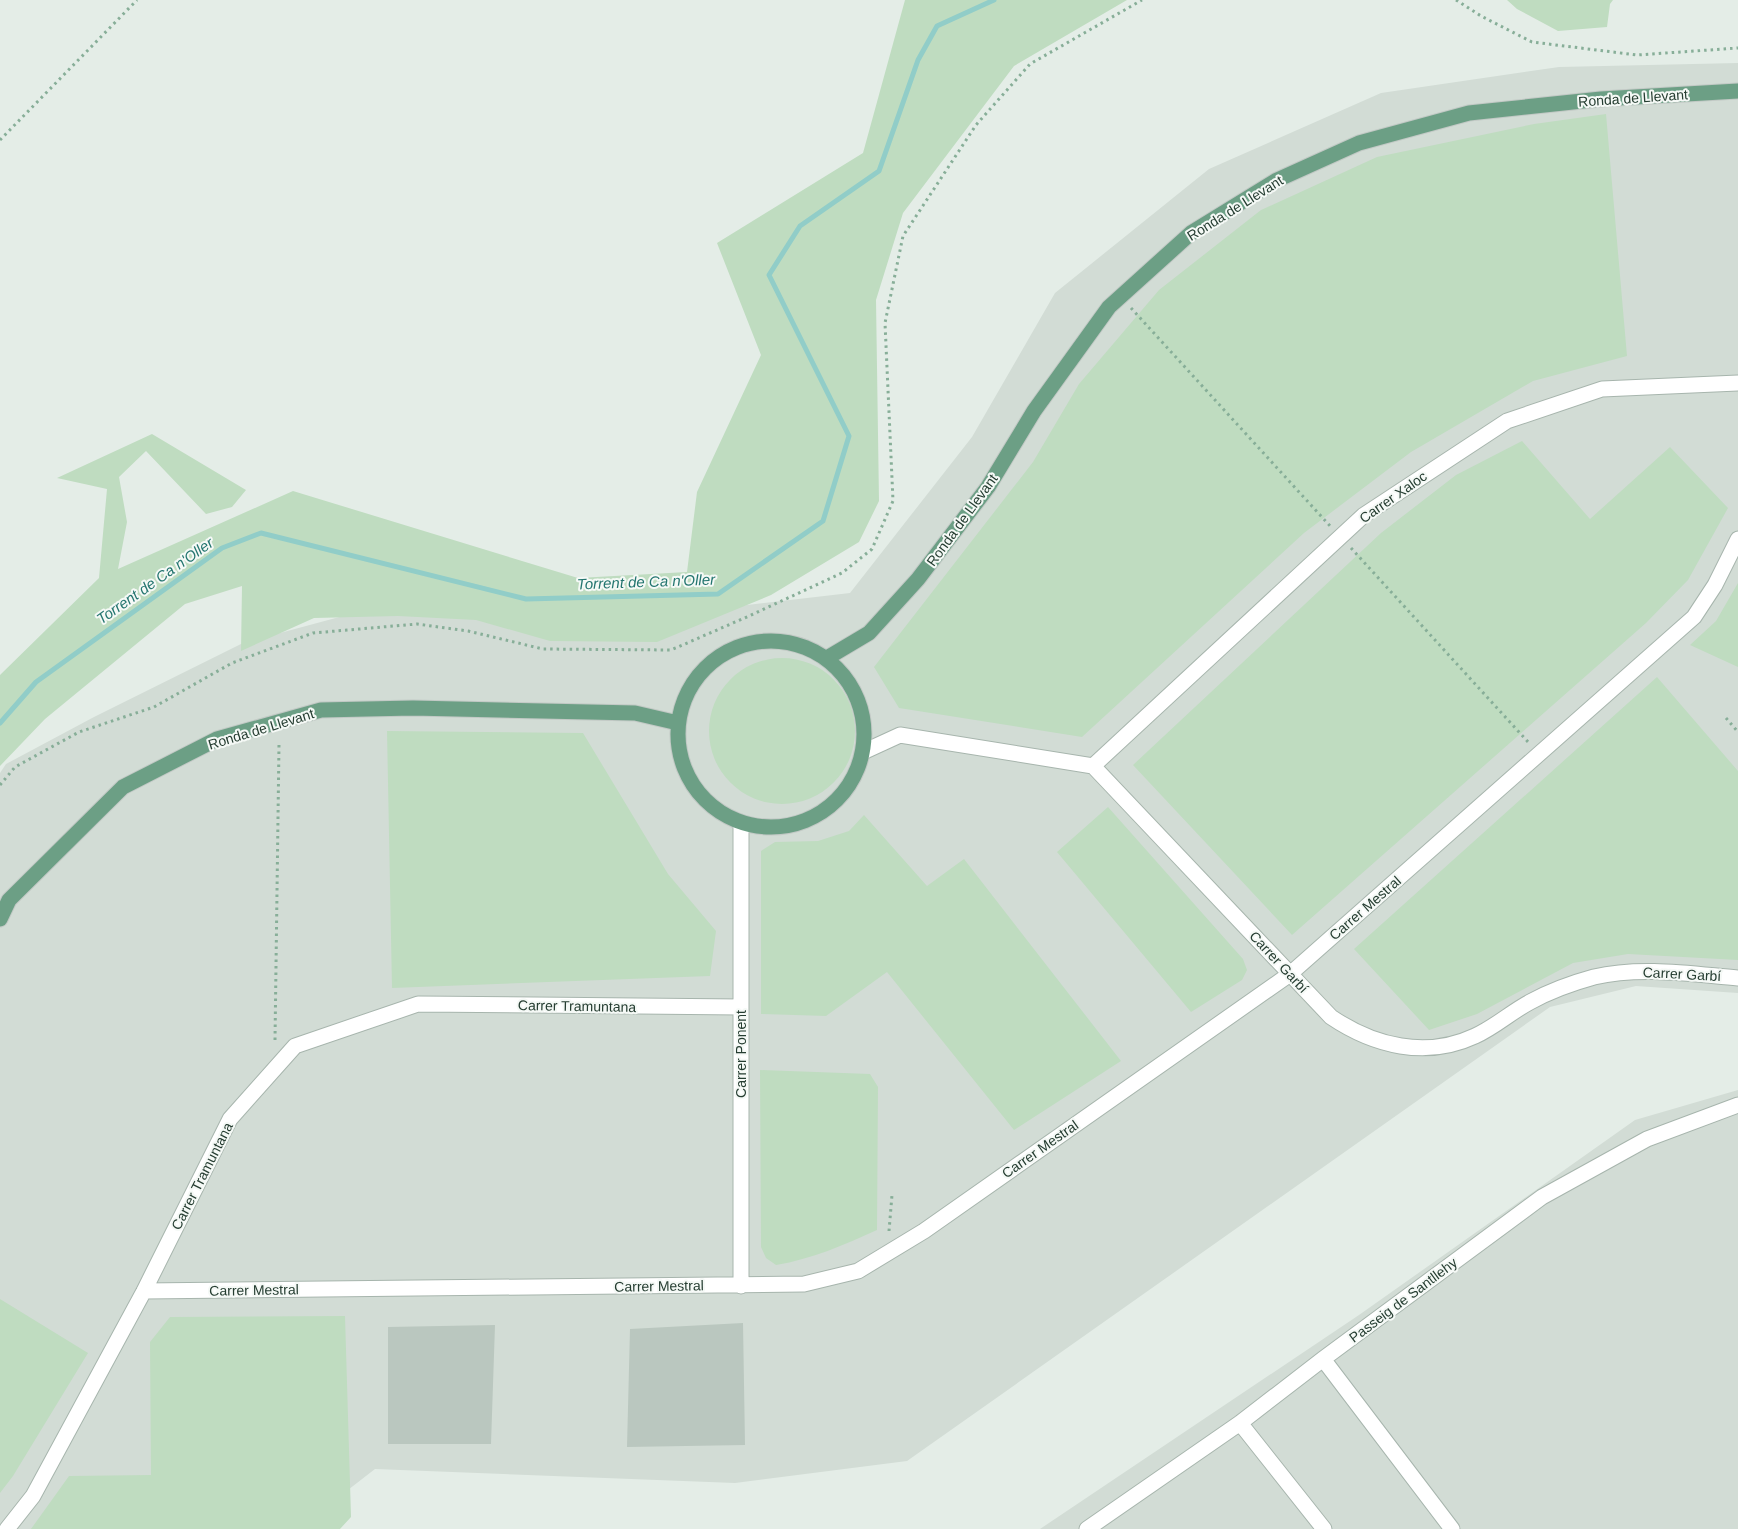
<svg xmlns="http://www.w3.org/2000/svg" width="1738" height="1529" viewBox="0 0 1738 1529" font-family="Arial,sans-serif">
<rect width="100%" height="100%" fill="#e4ede7"/>
<!-- built -->
<path fill="#d2dcd5" d="M1738,63V993L1636,986L1550,1007L907,1461L735,1483L375,1469L335,1500L320,1529H0V773L6,764L94,717L243,643L358,612L713,609L850,593L972,437L1055,293L1209,169L1381,93L1559,67Z
M1738,1090V1529H1040L1359,1315L1635,1120Z"/>
<!-- green -->
<path fill="#bfdcc0" d="M905,0H1127L1014,66L903,213L876,300L879,501L859,542L771,595L657,642L550,641L476,620L398,616L314,618L241,651L242,586L185,604L45,719L0,766V675L99,578L107,489L57,478L152,434L246,490L232,507L206,514L146,451L119,477L127,522L118,569L293,491L578,578L687,572L697,492L761,355L717,243L863,153Z
M1507,0H1613L1610,4L1607,27L1558,31L1517,9Z
M1606,114L1627,356L1533,381L1411,452L1304,533L1082,737L899,708L874,667L1033,462L1079,384L1159,290L1261,210L1377,157L1534,124Z
M1522,441L1590,519L1670,447L1728,508L1688,580L1646,623L1292,935L1133,765L1381,533L1456,475Z
M1738,583V667L1690,645L1716,621Z
M709 731a73 73 0 1 1 146 0a73 73 0 1 1-146 0Z
M1657,677L1738,771V960L1628,954L1573,963L1477,1014L1429,1030L1354,949Z
M387,731L583,733L668,874L716,931L710,976L392,988Z
M1108,807L1243,959L1247,970L1242,980L1191,1012L1057,852Z
M864,815L927,886L964,859L1121,1061L1014,1130L887,972L826,1016L761,1014V851L775,842L818,841L849,831Z
M760,1070L870,1074L878,1087L877,1230C844,1245 812,1259 776,1265L766,1258L761,1247Z
M0,1299L88,1353L13,1476L0,1493Z
M345,1316L351,1517L340,1529H31L69,1476L151,1475L150,1342L170,1317Z"/>
<g fill="none" stroke-linecap="round" stroke-linejoin="round">
<!-- stream -->
<path stroke="#91cdc8" stroke-width="5" d="M0,723L36,682L222,548L261,533L526,599L718,594L823,521L849,436L769,275L800,226L879,171L918,60L937,26L994,0"/>
</g>
<!-- building -->
<path fill="#bac7bf" d="M743,1323L745,1445L627,1447L630,1329Z
M495,1325L491,1444H388V1327Z"/>
<g fill="none" stroke-linecap="round" stroke-linejoin="round">
<!-- minor casing -->
<g stroke="#a7b5ad" stroke-width="17">
<path id="minor" d="M863,752L900,735L1093,766L1331,1017C1374,1046 1426,1059 1475,1036C1495,1027 1511,1012 1530,1002C1550,991 1572,983 1594,977C1641,966 1691,974 1738,978
M1093,766L1364,515L1507,421L1602,389L1738,383
M741,823V1286
M144,1291L804,1284L858,1271L924,1231L1290,974L1694,617L1715,585L1738,539
M1323,1359L1452,1529
M1240,1423L1324,1529
M7,1529L33,1496L144,1291L230,1119L295,1046L418,1004L741,1007
M1087,1529L1240,1423L1323,1359L1542,1197L1647,1139L1738,1105"/>
</g>
<!-- major casing -->
<g stroke="#c2c9c5" stroke-width="17">
<path id="major" d="M678 734a93 93 0 1 1 186 0a93 93 0 1 1-186 0Z
M827,658L869,633L918,579L988,487L1034,411L1109,307L1191,233L1277,180L1359,143L1469,113L1601,99L1738,91
M0,919L9,900L123,787L217,739L321,710L413,708L635,713L678,723"/>
</g>
<!-- path -->
<path stroke="#87ae98" stroke-width="3" stroke-dasharray="2.5 4" stroke-linecap="butt" d="M1456,0L1481,16L1532,42L1637,55L1738,48
M0,140L137,0
M1131,308L1331,527
M1351,548L1529,743
M1726,718L1738,732
M0,785L15,767L79,732L154,707L232,663L313,633L417,624L468,631L543,649L671,650L749,616L842,573L872,549L893,501L885,323L903,236L976,125L1030,64L1142,0
M275,1040L279,744
M889,1231L892,1195"/>
<!-- minor -->
<use href="#minor" stroke="#fff" stroke-width="15"/>
<!-- major -->
<use href="#major" stroke="#6c9f85" stroke-width="15"/>
</g>
<g text-anchor="middle" stroke-width="4" stroke-linejoin="round" paint-order="stroke">
<!-- street labels -->
<g font-size="14" fill="#253d31" stroke="#f5f9f6">
<text transform="translate(1633 98) rotate(-4)" y="5">Ronda de Llevant</text>
<text transform="translate(1235 208) rotate(-32)" y="5">Ronda de Llevant</text>
<text transform="translate(1393 497) rotate(-35)" y="5">Carrer Xaloc</text>
<text transform="translate(962 520) rotate(-54)" y="5">Ronda de Llevant</text>
<text transform="translate(261 729) rotate(-17)" y="5">Ronda de Llevant</text>
<text transform="translate(1365 908) rotate(-41)" y="5">Carrer Mestral</text>
<text transform="translate(1279 962) rotate(47)" y="5">Carrer Garbí</text>
<text transform="translate(1682 974) rotate(3)" y="5">Carrer Garbí</text>
<text transform="translate(577 1006) rotate(1)" y="5">Carrer Tramuntana</text>
<text transform="translate(741 1054) rotate(-90)" y="5">Carrer Ponent</text>
<text transform="translate(1040 1149) rotate(-35)" y="5">Carrer Mestral</text>
<text transform="translate(202 1176) rotate(-63)" y="5">Carrer Tramuntana</text>
<text transform="translate(659 1286) rotate(-1)" y="5">Carrer Mestral</text>
<text transform="translate(254 1290) rotate(-1)" y="5">Carrer Mestral</text>
<text transform="translate(1403 1300) rotate(-37)" y="5">Passeig de Santllehy</text>
</g>
<!-- water labels -->
<g font-size="15" font-style="italic" fill="#23756f" stroke="#f5f9f6">
<text transform="translate(155 581) rotate(-35)" y="5">Torrent de Ca n'Oller</text>
<text transform="translate(646 582) rotate(-2)" y="5">Torrent de Ca n'Oller</text>
</g>
</g>
</svg>
